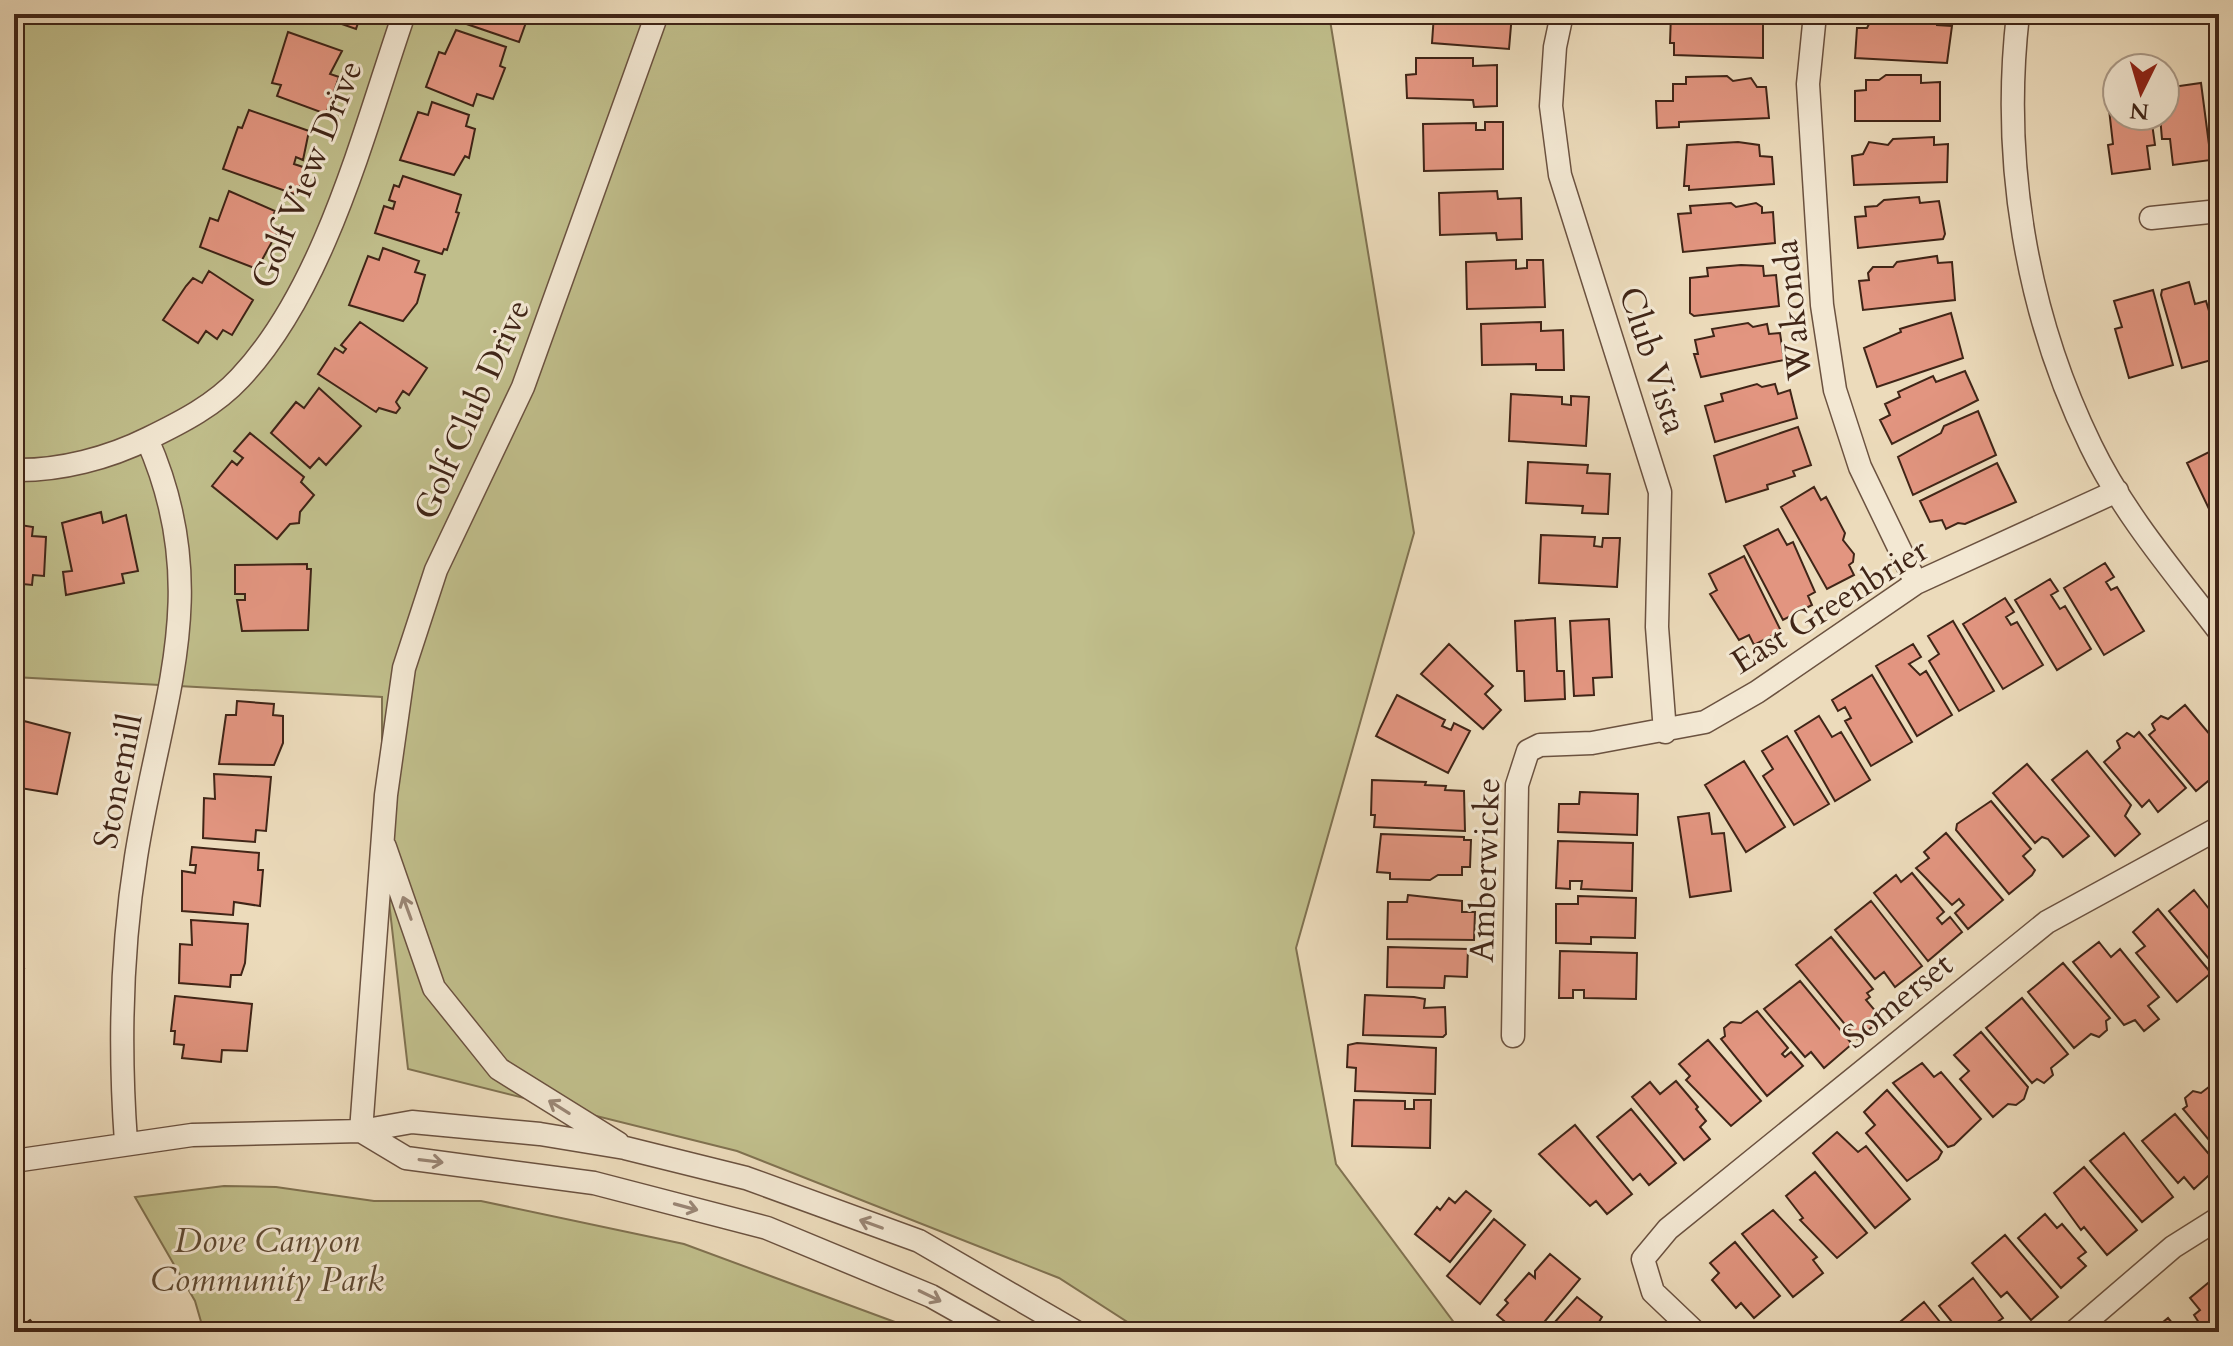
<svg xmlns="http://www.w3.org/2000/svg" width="2233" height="1346" viewBox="0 0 2233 1346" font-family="Cardo,serif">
<rect width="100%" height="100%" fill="#ecdbbb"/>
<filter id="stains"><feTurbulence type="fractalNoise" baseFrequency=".0025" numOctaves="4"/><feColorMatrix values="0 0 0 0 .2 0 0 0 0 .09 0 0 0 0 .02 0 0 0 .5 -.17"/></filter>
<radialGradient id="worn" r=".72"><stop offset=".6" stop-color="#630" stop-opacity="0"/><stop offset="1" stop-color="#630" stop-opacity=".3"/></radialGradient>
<!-- green -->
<path fill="#c0be8b" stroke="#807251" stroke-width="2" d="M14,14H1329L1414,533L1296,948L1336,1164L1461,1332H1143L1059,1278L737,1151L408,1069L382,840V697L14,677Z
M224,1186L276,1187L374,1201H481L684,1244L922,1332H204L195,1301L135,1197Z"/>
<!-- building -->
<path fill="#e29580" stroke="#402517" stroke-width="2" d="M313,14H361L356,29Z
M450,14H529L519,42L449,18Z
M1434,14H1512L1509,49L1432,43Z
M1671,14L1763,17V58L1674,55V43H1670Z
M1897,16L1937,18V25L1952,26L1947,63L1855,58L1857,28H1867L1872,18L1892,21Z
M456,30L506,47L500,66L505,68L493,99L477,94L473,106L426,87L439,52L445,54Z
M288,32L342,51L330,74L339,77L326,114L277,96L281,85L272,83Z
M1416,58H1473V66L1497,65V106L1474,107L1473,100L1407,98L1406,75L1416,74Z
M1886,75H1921V83L1940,82V121H1855V91L1866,90V80H1879Z
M1727,76L1733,81L1751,78L1757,87H1766L1769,118L1679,122V127L1657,128L1656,101H1673V84H1686V77Z
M2116,78L2117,116H2151L2155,145L2147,146L2150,169L2112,174L2108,145L2113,144L2107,92L2108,81Z
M2201,83L2211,160L2173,165L2170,139H2162L2160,116H2165V88Z
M2219,90V159L2210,91Z
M432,102L469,115L466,126L475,129L469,158L465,156L454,175L400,160L418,112L428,115Z
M249,110L309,131L303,160L296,157L294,164L306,168L297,195L223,169L238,127L242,128Z
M1485,122H1503V169L1424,171L1423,124L1476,123V130H1485Z
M1934,137V145L1948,144L1947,182L1854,185L1852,156L1863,154L1869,142L1888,145L1893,139Z
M1738,142L1759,145L1760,156L1772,157L1774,184L1689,190V186H1684L1687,145Z
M403,176L461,195L456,212L459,213L447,250L444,249L442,254L375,233L384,206L393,209L395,202L389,200L394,185L399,187Z
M229,191L275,211L270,223L279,229L257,269L200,247L210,218L218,221Z
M1497,191L1498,199L1521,198L1522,239L1497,240L1496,233L1440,235L1439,193Z
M1919,197L1920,203L1939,201L1945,234L1943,239L1858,248L1855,217L1866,216L1865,207L1877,206L1884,200Z
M1731,203L1736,207L1756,203L1762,207V213L1773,212L1775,243L1683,252L1678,214L1691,213L1690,206Z
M383,248L419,261L415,272L425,275L417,303L403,321L349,305L368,256L379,260Z
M1937,256L1938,263L1952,262L1955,300L1863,310L1859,281L1869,280L1868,273L1873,267H1893L1897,262Z
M1516,260V269L1527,268V260H1543L1545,307L1467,309L1466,262Z
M1741,265L1763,266L1764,276L1776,275L1779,306L1694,316L1690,313V278L1708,276L1707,268Z
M2219,266V296L2211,268Z
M209,271L253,300L232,335L223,330L217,339L206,331L198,343L163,320L186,286L193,278L202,283Z
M2189,282L2195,304L2206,301L2219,344V358L2182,368L2161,295L2162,290Z
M2153,290L2173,365L2129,378L2115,329L2122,327L2114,301Z
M1951,313L1963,358L1877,387L1864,348L1901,332L1900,329Z
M360,322L427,368L409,395L403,391L396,402L400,408L396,413L379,408L376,412L318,374L335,348L343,353L346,349L341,345Z
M1541,322V331L1563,330L1564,370H1536V364L1482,365L1481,324Z
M1748,323L1753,327L1767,324L1769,334L1780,333L1784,360L1701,377L1694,354H1698L1695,340L1714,336L1712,329Z
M1965,371L1978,400L1892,444L1880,420L1890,415L1885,404L1900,397L1898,392L1933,376L1936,382Z
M1757,384L1762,387L1775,384L1778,394L1790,390L1797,418L1715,442L1705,406L1723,401L1721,394Z
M319,388L361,426L326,465L319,458L310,468L271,433L296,402L304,408Z
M1511,394L1562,397V404L1571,405V396L1589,397L1586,446L1509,441Z
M1978,411L1996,455L1913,495L1898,457L1941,433L1944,426Z
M1798,427L1811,465L1793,471L1795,476L1767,485L1768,489L1726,502L1714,456Z
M250,433L304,477L301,482L314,495L300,512L299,523L290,524L277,539L212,486L232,461L237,465L243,458L234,451Z
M2219,447V516L2215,508L2210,511L2187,463Z
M1528,462L1588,465L1587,473L1610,474L1608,514L1582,513L1583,506L1526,503Z
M1997,463L2016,502L1965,524L1958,523L1946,529L1942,520L1930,522L1920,501Z
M1814,487L1821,500L1826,497L1845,533L1843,540L1854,554L1853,562L1849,565L1854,575L1827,589L1781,507Z
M101,512L103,523L126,515L138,571L122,574L124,583L66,595L63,572L72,571L62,523Z
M14,524L33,527L32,536L46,537L44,576L33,575L32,585L23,584V587H14Z
M1778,529L1787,545L1793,542L1815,592L1808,596L1812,605L1783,620L1744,546Z
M1541,535L1595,537L1594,546L1602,547L1603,538H1620L1617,587L1539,583Z
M1744,556L1781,631L1754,645L1749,635L1739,640L1710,594L1717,590L1709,574Z
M2105,563L2114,577L2106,582L2111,590L2117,587L2144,631L2104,655L2064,588Z
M307,564V569H311L308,630L242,631L237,600H245V594H235V565Z
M2050,579L2058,591L2051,595L2060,609L2065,606L2091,649L2057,670L2015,600Z
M2005,598L2014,612L2006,617L2011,625L2017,622L2043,665L2003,689L1963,624Z
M1555,618L1557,671H1564L1565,699L1525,701L1524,671H1517L1515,621Z
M1609,619L1612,677L1593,678L1594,695L1574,696L1570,621Z
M1953,621L1994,691L1959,711L1929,661L1939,654L1928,636Z
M1449,644L1493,686L1485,694L1501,710L1483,729L1421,674Z
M1913,644L1921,657L1909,664L1920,675L1926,671L1952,715L1917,736L1876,666Z
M1872,675L1912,742L1871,766L1845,721L1851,718L1845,707L1838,711L1832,700Z
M1397,695L1445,720L1442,726L1451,730L1454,723L1470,731L1448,773L1376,736Z
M237,701L274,704L273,715L283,716V743L274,765L219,764L226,715H236Z
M2185,705L2217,743L2210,750L2212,753L2219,747V772L2196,791L2149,735L2155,730L2152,724L2161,716L2168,719Z
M1819,716L1832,737L1841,732L1870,780L1835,801L1795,731Z
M24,721L70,733L57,794L14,787Z
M2139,732L2186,788L2158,812L2149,800L2142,807L2104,762L2120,748L2117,741L2127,733L2134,737Z
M1787,736L1829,804L1794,825L1763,776L1773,769L1762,751Z
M2087,751L2131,805L2125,816L2140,834L2115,856L2052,780Z
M1744,761L1785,827L1746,852L1705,785Z
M2027,764L2089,836L2063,857L2048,839L2042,837L2035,843L1993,793Z
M214,774L271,777L266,831L256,830L255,842L203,838L204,798L215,799Z
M1372,780L1426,782L1425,785L1446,786L1445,790L1464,791L1465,831L1374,827L1375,815H1371Z
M1580,792L1638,794L1637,835L1558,832L1559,804H1579Z
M1991,801L2031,849L2023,856L2035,870L2032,875L2009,894L1956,830L1957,824Z
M1709,813L1712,834L1724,833L1731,891L1690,897L1678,817Z
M1946,833L2003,900L1968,929L1955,913L1964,905L1959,899L1952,905L1916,868L1929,858L1924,852Z
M1381,834L1464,837V840H1471L1470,867H1462V875H1438L1430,880L1390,879V873L1377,872Z
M1558,841L1633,843L1632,891L1581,889L1582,881H1570V889L1556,888Z
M192,847L259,853L258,870H263L260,906L234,902L233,915L182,911V871L195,873L196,865H190Z
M1912,873L1944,912L1937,918L1942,924L1950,917L1962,932L1928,961L1874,893L1896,875L1901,882Z
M2194,890L2210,910L2219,909V971L2169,911Z
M1408,895L1462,901V912H1475L1474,940L1387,939L1388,902H1407Z
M1578,896L1636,898L1635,938L1591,937V944L1556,943V904H1578Z
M1871,901L1922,966L1895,987L1884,972L1875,979L1835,930Z
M2158,909L2211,973L2177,1002L2136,953L2145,946L2133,932Z
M191,920L248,924L245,963L241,975H231L230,987L179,983L180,944L192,945Z
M14,933L24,968L14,970Z
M1831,937L1873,989L1867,993L1870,997L1866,1000L1882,1019L1857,1039L1796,965Z
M2099,942L2111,957L2120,949L2159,997L2148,1006L2159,1019L2144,1031L2135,1020L2124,1025L2073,962Z
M1388,947L1468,949L1467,977L1445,976L1444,988L1387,987Z
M1560,951L1637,953L1636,999L1584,998V990H1573V998H1559Z
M2063,963L2110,1018L2106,1021L2107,1030L2099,1037L2091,1034L2074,1048L2028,992Z
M1800,981L1852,1044L1824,1068L1811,1052L1805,1057L1764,1009Z
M14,991L22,1008L23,1023L14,1025Z
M1365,995L1414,997L1425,999L1424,1008L1445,1007L1446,1034L1443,1037L1363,1035Z
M175,996L252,1004L247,1051L222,1050L221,1062L182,1058L184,1045L174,1044L175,1031H171Z
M2022,998L2068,1054L2051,1068L2053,1075L2044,1083L2037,1079L2032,1083L1986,1028Z
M1757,1011L1788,1048L1782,1054L1785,1057L1791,1052L1803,1066L1767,1096L1721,1039L1725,1036L1724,1028L1731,1022L1741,1023Z
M1981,1032L2028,1087L2024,1099L2016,1105L2008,1104L1993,1117L1960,1079L1969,1071L1954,1055Z
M1708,1040L1761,1101L1731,1126L1686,1080L1690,1076L1679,1064Z
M1357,1043L1436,1048L1435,1094L1355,1091L1356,1068L1347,1067L1348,1045Z
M1922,1063L1934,1077L1941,1072L1981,1119L1954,1145L1948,1147L1893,1083Z
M2218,1080L2219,1081V1152L2183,1109L2187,1106L2185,1098L2193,1091L2201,1093Z
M1676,1081L1698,1107L1696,1109L1706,1121L1700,1127L1710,1139L1684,1160L1632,1097L1650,1082L1660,1094Z
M1887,1090L1942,1152L1938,1159L1907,1181L1866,1133L1875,1125L1864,1112Z
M1354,1100L1405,1101V1109H1414V1100H1431L1430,1148L1352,1146Z
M1631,1109L1676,1163L1649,1185L1640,1174L1633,1180L1597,1137Z
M2175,1114L2219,1166L2194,1189L2184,1177L2178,1183L2142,1141Z
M1575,1125L1632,1194L1607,1214L1596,1201L1590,1206L1539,1154Z
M1837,1132L1858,1152L1866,1146L1910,1199L1875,1228L1813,1153Z
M2124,1133L2173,1197L2142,1222L2090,1161Z
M2084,1167L2137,1230L2107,1255L2084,1227L2081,1230L2054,1193Z
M1815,1172L1867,1233L1837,1258L1800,1220L1803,1218L1786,1196Z
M1466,1191L1491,1211L1450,1262L1415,1234L1437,1207L1440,1210L1449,1198L1455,1203Z
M1773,1210L1817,1257L1813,1260L1823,1273L1793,1297L1742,1234Z
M2045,1214L2057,1228L2062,1224L2086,1252L2078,1258L2086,1266L2061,1288L2018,1238Z
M1494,1219L1525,1245L1480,1304L1447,1276Z
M2005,1235L2058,1297L2031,1320L2007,1292L2001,1297L1972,1263Z
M1735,1242L1780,1296L1754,1318L1741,1303L1736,1308L1712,1280L1719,1273L1710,1263Z
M1550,1254L1580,1279L1536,1332H1517L1497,1315L1508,1303L1505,1300L1529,1273L1535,1278V1271Z
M1973,1278L2003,1318L1996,1323L2003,1332H1960L1939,1306Z
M2214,1278L2219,1282V1332H2205L2194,1315L2200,1310L2190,1298Z
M1577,1297L1602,1317L1593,1332H1546Z
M1924,1302L1948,1332H1898L1894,1327Z
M2168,1318L2177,1329L2184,1323L2192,1332H2151Z
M30,1320L40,1332H14Z"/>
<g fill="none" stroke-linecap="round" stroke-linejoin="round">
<!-- street casing -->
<g stroke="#6b5240" stroke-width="25">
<path id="street" d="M1562,14L1555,47L1551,106L1560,175L1660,492L1657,627L1665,732
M1815,14L1808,84L1822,305L1835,390L1860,467L1916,583
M2018,14C2001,161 2026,313 2091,446C2124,514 2173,571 2219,631
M2151,218L2219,211
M14,470C60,471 109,458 149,438C182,422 215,405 240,378C325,288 364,130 404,14
M385,847L434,988L499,1069L618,1143
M1513,1036L1517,785L1528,751L1540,745L1592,743L1705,722L1757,692L1916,583L2117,491
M361,1131L386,795L404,668L436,570L523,387L657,14
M361,1131L406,1158L594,1183L767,1228L931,1296L995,1332
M126,1142C119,1046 121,952 136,857C160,704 215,592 147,439
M14,1161L192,1135L361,1131L412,1122L540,1134L625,1148L746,1178L919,1241L1076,1332
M1695,1332L1653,1292L1643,1259L1668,1229L2047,922L2219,828
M2074,1332L2173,1247L2219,1218"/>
</g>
<!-- street -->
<use href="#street" stroke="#f3e8d3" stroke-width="22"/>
</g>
<!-- one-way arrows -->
<defs><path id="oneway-shaft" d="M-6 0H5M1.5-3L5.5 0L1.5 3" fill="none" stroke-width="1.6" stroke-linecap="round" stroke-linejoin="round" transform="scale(2)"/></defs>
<g stroke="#9a8675">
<use href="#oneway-shaft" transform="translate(407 908) rotate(-110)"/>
<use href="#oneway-shaft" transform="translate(559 1107) rotate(-148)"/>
<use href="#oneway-shaft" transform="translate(431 1161) rotate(7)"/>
<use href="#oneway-shaft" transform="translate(686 1207) rotate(15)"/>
<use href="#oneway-shaft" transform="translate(871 1224) rotate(-160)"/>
<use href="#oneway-shaft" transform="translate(930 1296) rotate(26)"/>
</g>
<g text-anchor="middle" stroke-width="6" stroke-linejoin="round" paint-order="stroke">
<!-- street labels -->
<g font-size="34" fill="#402517" stroke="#f3e8d3">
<text transform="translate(306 174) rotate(-68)" y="12">Golf View Drive</text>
<text transform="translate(1792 310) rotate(-96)" y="12">Wakonda</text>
<text transform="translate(1654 360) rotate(72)" y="12">Club Vista</text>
<text transform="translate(471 409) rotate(-66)" y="12">Golf Club Drive</text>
<text transform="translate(1829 605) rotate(-32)" y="12">East Greenbrier</text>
<text transform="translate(117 781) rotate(-79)" y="12">Stonemill</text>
<text transform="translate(1484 870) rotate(-88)" y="12">Amberwicke</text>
<text transform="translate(1897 1000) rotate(-39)" y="12">Somerset</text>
</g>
<!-- park labels -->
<g font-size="34" font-style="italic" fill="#604b34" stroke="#f3e8d3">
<text x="267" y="1252">Dove Canyon<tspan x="267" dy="39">Community Park</tspan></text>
</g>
</g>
<!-- margin -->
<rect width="2233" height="1346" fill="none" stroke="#ecdbbb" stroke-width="48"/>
<rect x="16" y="16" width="2201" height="1314" fill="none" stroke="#402517" stroke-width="4"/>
<rect x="24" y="24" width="2185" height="1298" fill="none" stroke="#402517" stroke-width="2"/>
<!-- north arrow -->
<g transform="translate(2141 92) rotate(185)"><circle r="38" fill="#f3e8d3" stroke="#ab9a88" stroke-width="2"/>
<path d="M0-6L14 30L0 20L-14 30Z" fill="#8f2418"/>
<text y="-12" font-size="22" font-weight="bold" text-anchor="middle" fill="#402517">N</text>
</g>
<rect width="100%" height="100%" filter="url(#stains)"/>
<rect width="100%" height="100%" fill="url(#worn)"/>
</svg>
